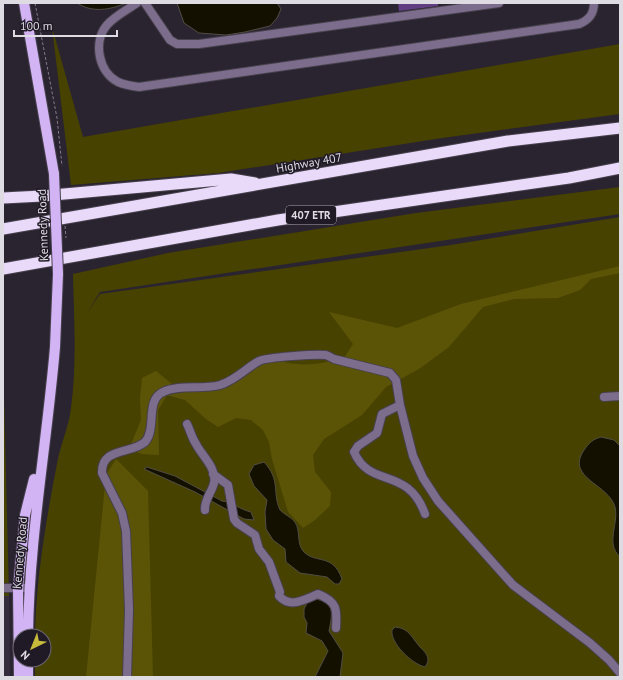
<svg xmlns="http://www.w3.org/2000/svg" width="623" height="680" viewBox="0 0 623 680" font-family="'PT Sans',sans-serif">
<rect width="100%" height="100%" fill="#2a2430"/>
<!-- built -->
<path fill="#352c3e" d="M3,596H9L10,677H3Z"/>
<!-- green -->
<path fill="#484200" d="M52,27L83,137L620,44V114L442,138L218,173L71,185Z
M620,187V214L100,292L87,313L100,294L451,245L620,217V677H35V660H44V636H35C36,579 46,520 57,464C60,445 69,427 71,408C77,364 74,318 73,274L168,253L416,213Z
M3,355L9,596H3Z"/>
<!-- forest -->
<path fill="#5b5407" d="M620,266V273L591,279L580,290L558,298L514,299L483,307L449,347L419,369L386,387L362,415L324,439L313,455L315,472L331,492L330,506L315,520L303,528L288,512L272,459L269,442L263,430L251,420L236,418L218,427L206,419L185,400L167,395L158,410L159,455L142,454L129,449L141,420L140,398L142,378L156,371L172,384L187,388L223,382L261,355C294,367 310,367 344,358L353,344L329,312L397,328L461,304Z
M116,459L148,491L153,677H86L106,475Z"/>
<!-- water -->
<path fill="#141000" stroke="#514d44" d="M77,3H126C110,10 92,13 77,3Z
M177,3H277L281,9L277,18L270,26L245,32L226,35L199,33L184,23Z
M601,437L614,440L620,446V557C605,543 619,524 615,507C609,484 565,478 584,450C589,443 593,439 601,437Z
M264,462C281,480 272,493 280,510C285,515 291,517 295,522C301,531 296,544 304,552C316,564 333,553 342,579L339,584H335L327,577L300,573L286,562L285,549L273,540L266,529L265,512L267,500L254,486L249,474L254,465Z
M147,467L175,476L222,501C232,502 241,510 251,512L254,520L244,519L195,492L144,469Z
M314,599C336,601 332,615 329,631L343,653L340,677H315L328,651L322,641L306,633L307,623L304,617V609L307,603Z
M395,627C410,628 412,639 421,648C427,654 431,659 425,667C412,664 390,643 392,630Z"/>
<!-- building -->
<path fill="#603e81" d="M398,3H438V6L399,11Z"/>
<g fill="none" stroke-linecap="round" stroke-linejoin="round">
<!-- minor casing -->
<g stroke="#47414d" stroke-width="10">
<path id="minor" d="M137,3C127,10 115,16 107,25C93,41 98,72 118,82C125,85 131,86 139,87L579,24C589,20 594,14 594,3
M145,3L170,40L177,44H199L499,3
M604,397L620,396
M187,424C190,430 192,438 196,444C202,456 217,468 214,483C212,492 204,500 205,510
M213,474L228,485L234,519L237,523L255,535L259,549L269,562L280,592L279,596C291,609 305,599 318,594C338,602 337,610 336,628
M425,514C408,466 370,489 354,452L358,446L377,433L382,414L400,405L413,456L423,478L438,501L513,585L590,643L609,660L620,673
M3,588H29
M127,677L129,610L126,531L122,513L102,473C101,447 132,454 145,442C157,429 145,400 163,392C180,384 202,390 220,385C236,380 246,368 259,361C267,357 316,354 326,355C329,356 332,358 334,359L390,373L396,380L400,405"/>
</g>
<!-- major casing -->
<g stroke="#47414d" stroke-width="12">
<path id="major" d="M24,3L54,174
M28,636C29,539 47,443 55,347C56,322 57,298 58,274
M19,677L18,588L25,515L34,479
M28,677V660"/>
</g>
<!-- highway casing -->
<g stroke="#47414d" stroke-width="13">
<path id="highway" d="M3,198L42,196L231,179L255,183
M3,229L508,141L620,128
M3,269L278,220L569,178L620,168"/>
</g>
<!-- path -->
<path stroke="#817c87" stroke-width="1" stroke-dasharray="3 2" stroke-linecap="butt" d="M35,3L57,118L62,166"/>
<!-- minor -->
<use href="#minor" stroke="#7c6d8c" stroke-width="8"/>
<!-- major -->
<use href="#major" stroke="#d2b3f4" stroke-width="10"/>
<!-- highway -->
<use href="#highway" stroke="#e9dafa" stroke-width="11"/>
<!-- major-bridge casing -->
<g stroke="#47414d" stroke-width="12" stroke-linecap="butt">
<path id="major-bridge" d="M54,174L58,274"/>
</g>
<!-- path-bridge -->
<path stroke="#817c87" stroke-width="1" stroke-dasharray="3 2" stroke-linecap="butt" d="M65,226L66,238"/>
<!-- major-bridge -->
<use href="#major-bridge" stroke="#d2b3f4" stroke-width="10"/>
</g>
<g text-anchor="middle" stroke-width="3" stroke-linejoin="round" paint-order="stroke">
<!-- shield labels -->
<rect fill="#201a26" stroke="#a5a1aa" stroke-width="1" x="286" y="206" width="50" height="18" rx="3"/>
<g font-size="11" font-weight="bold" fill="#dedbe3">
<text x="311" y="219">407 ETR</text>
</g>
<!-- street labels -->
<g font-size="12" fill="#dedbe3" stroke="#201a26">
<text transform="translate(309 163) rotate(-10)" y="4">Highway 407</text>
<text transform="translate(43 225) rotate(-92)" y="4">Kennedy Road</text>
<text transform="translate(20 553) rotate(-85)" y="4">Kennedy Road</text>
</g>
</g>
<!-- border -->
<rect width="623" height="680" fill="none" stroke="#dedbe3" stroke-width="8"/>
<!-- north arrow -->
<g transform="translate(32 648) rotate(223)"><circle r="19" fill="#201a26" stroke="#6c6772"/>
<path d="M0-3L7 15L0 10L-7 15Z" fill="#c8bb3b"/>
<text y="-6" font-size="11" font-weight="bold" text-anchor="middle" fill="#dedbe3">N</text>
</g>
<!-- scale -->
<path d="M14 30v6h103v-6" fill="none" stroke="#dedbe3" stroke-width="2"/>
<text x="20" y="30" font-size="12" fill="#dedbe3" stroke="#201a26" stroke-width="3" paint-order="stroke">100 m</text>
</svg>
